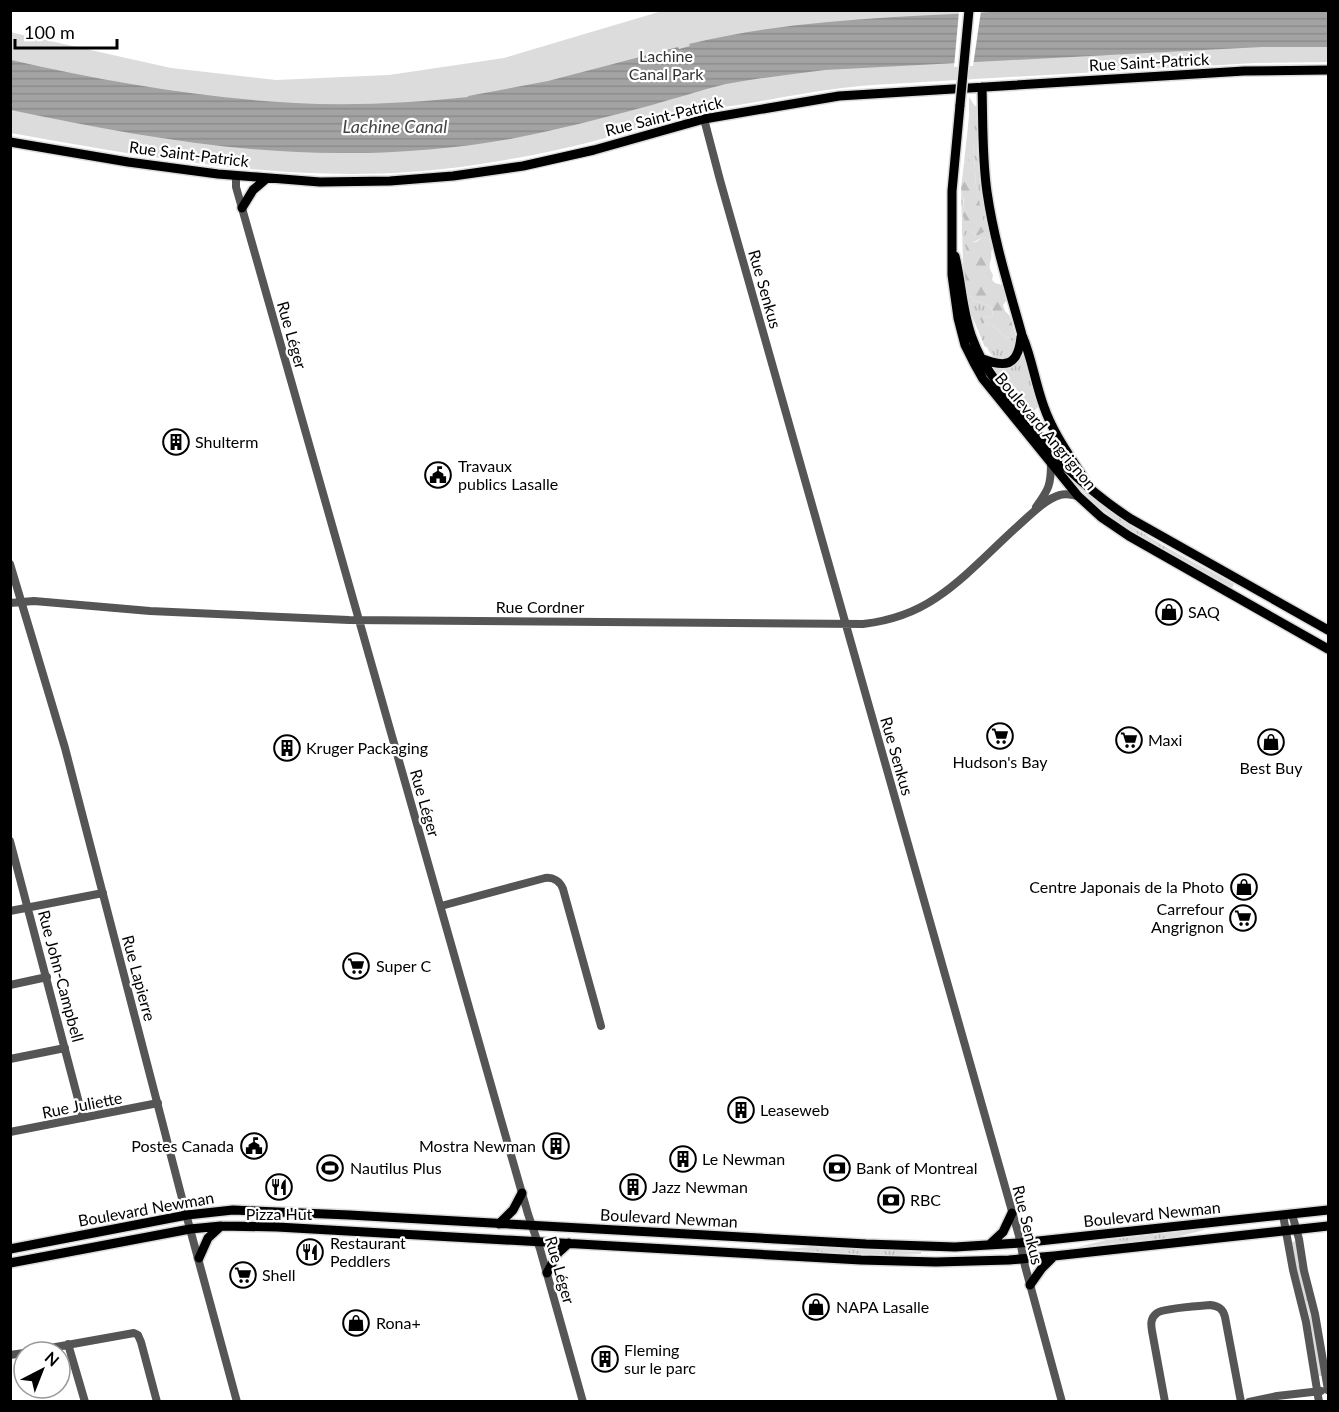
<svg xmlns="http://www.w3.org/2000/svg" width="1339" height="1412" viewBox="0 0 1339 1412" font-family="Lato,sans-serif">
<defs>
<pattern id="grass-tufts" width="24" height="20" patternUnits="userSpaceOnUse" patternTransform="scale(1.5)"><rect width="24" height="20" fill="#dcdcdc"/><path d="M3 7l-1-3M5 7V3M7 7l1-3M15 17l-1-3M17 17v-4M19 17l1-3" fill="none" stroke="#bbb"/></pattern>
<pattern id="forest-firs" width="22" height="20" patternUnits="userSpaceOnUse" patternTransform="scale(1.5)"><rect width="22" height="20" fill="#dcdcdc"/><path d="M5 1l3.5 6h-7zM16 11l3.5 6h-7z" fill="#bbb"/></pattern>
<pattern id="water-rules" width="6" height="5" patternUnits="userSpaceOnUse" patternTransform="scale(1.5)"><rect width="6" height="5" fill="#a3a3a3"/><path d="M0 2.5h6" fill="none" stroke="#8b8b8b"/></pattern>
</defs>
<rect width="100%" height="100%" fill="#fff"/>
<!-- grass -->
<path fill="url(#grass-tufts)" d="M969,97L975,106H977C977,136 977,166 982,196C984,211 988,227 992,242L989,239L983,237L965,247L969,257L963,263L961,188C968,207 956,222 977,236L984,232L976,185L973,142L969,160L968,162L964,163L969,116Z
M966,291L975,302L979,301L991,307L993,313L992,316L987,318L985,317V322C989,324 995,326 998,330C1005,336 1006,340 1016,337L1017,345H1015C1011,363 993,364 987,347H985L969,309Z
M1023,351H1026L1040,405L1030,415V417L991,369L992,367C1008,370 1017,366 1023,351Z
M1067,475H1068C1114,523 1176,552 1234,584L1232,588L1120,524L1094,503Z
M1204,1229V1230L1176,1237L1078,1247L1106,1240Z
M1296,1241L1312,1316L1322,1376H1319L1309,1315L1297,1271L1292,1242Z
M811,1247L921,1252V1254C874,1257 827,1252 781,1249Z"/>
<!-- forest -->
<path fill="url(#forest-firs)" d="M973,139L976,185L985,230L984,232L977,236L967,228L963,216L964,201L961,188L964,163L968,162C970,155 971,147 973,139Z
M983,237C990,237 992,242 993,248C990,253 992,255 991,259C989,266 989,268 993,275L992,280C996,285 998,283 1002,285C1005,288 1005,297 1006,301L1003,305L1005,311L1010,316L1016,337C1006,340 1005,336 998,330C995,326 989,324 985,322L982,324L980,318L985,317L987,318L992,316L993,313L991,307L979,301L975,302L966,291L963,263C972,254 966,254 965,245L967,243L976,242Z"/>
<!-- park -->
<path fill="#dcdcdc" d="M1328,10V62L1255,63L872,85C833,88 795,95 756,102C732,106 708,109 685,115C656,123 627,133 598,140C557,151 515,159 474,165C318,189 163,160 11,133L10,32L171,68L276,80L389,75L504,58L662,11Z"/>
<!-- water -->
<path fill="url(#water-rules)" d="M1025,10L1328,11V47H1262L1184,51L825,70C792,74 759,78 726,84C701,90 677,98 652,105C607,117 561,129 515,138C460,148 404,153 348,153C234,154 121,133 11,110V60C104,81 199,98 295,103C352,106 411,103 468,97V96L548,81L678,47L679,49L690,46L689,44C799,17 913,17 1025,10Z"/>
<!-- pier -->
<path fill="#fff" d="M959,11H981L973,66L954,67Z"/>
<g fill="none" stroke-linecap="round" stroke-linejoin="round">
<!-- major casing -->
<g stroke="#dbdbdb" stroke-width="12">
<path id="major" d="M982,87C983,122 982,158 987,192C994,241 1009,288 1022,335C1032,358 1035,383 1044,407C1053,433 1070,456 1085,480
M960,105L952,191V275L958,318L965,345L974,363L983,379L1078,496L1101,517L1129,536L1328,649
M10,142L128,162L218,174L320,182L390,181L453,176L523,166L594,150L704,119L839,96L1244,71L1328,70
M242,208L253,190L267,178
M955,256C962,284 962,313 973,340C982,365 998,384 1015,405C1031,426 1048,449 1067,468C1087,487 1108,504 1131,519L1328,630
M980,358C1005,368 1018,367 1021,337
M499,1224L513,1210L522,1193
M989,1245L1003,1232L1012,1213
M10,1249L187,1215L233,1210L349,1215L866,1244L955,1247L1020,1243L1328,1210
M199,1258L208,1238L221,1226
M10,1263L190,1229L221,1226L277,1227L861,1260L936,1262L1009,1260L1054,1256L1328,1226
M547,1273L558,1253L569,1243
M1030,1285L1042,1268L1054,1256"/>
</g>
<!-- minor -->
<path stroke="#555" stroke-width="8" d="M704,119L720,180L1019,1236L1025,1266L1062,1402
M236,176V187L501,1120L528,1214L540,1249L583,1402
M1036,507C1049,489 1051,485 1051,463
M10,564L65,748L190,1229L237,1402
M10,603L34,601L150,611L349,620L863,624C889,621 914,613 936,598C966,578 992,549 1019,525C1030,515 1047,498 1060,495C1066,493 1072,495 1078,496
M10,841L83,1118
M441,906L545,878C553,877 560,881 563,889L601,1026
M10,911L103,893
M10,985L47,977
M10,1059L65,1048
M10,1132L158,1103
M1292,1214L1299,1239L1304,1271L1315,1314L1328,1390
M1283,1215L1293,1270L1306,1322L1319,1402
M68,1344L85,1402
M28,1352L134,1333L138,1335L141,1342L157,1402
M10,1355L24,1353
M1165,1402L1152,1331C1151,1325 1150,1318 1157,1313C1163,1308 1201,1306 1210,1305C1219,1306 1223,1309 1225,1317L1241,1402
M1249,1402L1277,1396L1321,1391"/>
<!-- major -->
<use href="#major" stroke="#000" stroke-width="9"/>
<!-- major-bridge casing -->
<g stroke="#dbdbdb" stroke-width="12" stroke-linecap="butt">
<path id="major-bridge" d="M960,105L969,10"/>
</g>
<!-- major-bridge -->
<use href="#major-bridge" stroke="#000" stroke-width="9"/>
</g>
<!-- icons -->
<defs>
<g id="building-ring" transform="scale(1.35)"><circle r="9.5" fill="#fff" stroke="#000" stroke-width="1.5"/><path d="M-4-6H4V6H1V3H-1V6H-4ZM-2.5-4.3h1.7v1.8h-1.7ZM.8-4.3h1.7v1.8H.8ZM-2.5-1h1.7V.8h-1.7ZM.8-1h1.7V.8H.8Z" fill="#000"/></g>
<g id="civic-ring" transform="scale(1.35)"><circle r="9.5" fill="#fff" stroke="#000" stroke-width="1.5"/><path d="M-.6-6.5H3V-4.5H.6V-3L4-1V1h2V6H-6V1h2V-1L-.6-3ZM-1.2 2.5V6h2.4V2.5Z" fill="#000"/></g>
<g id="shop-ring" transform="scale(1.35)"><circle r="9.5" fill="#fff" stroke="#000" stroke-width="1.5"/><path d="M-5-2.5h2.3a2.7 3.5 0 0 1 5.4 0H5L5.5 6h-11ZM-1.5-2.5h3a1.5 2.3 0 0 0-3 0Z" fill="#000"/></g>
<g id="supermarket-ring" transform="scale(1.35)"><circle r="9.5" fill="#fff" stroke="#000" stroke-width="1.5"/><path d="M-6-5.5h2.5l.6 2H6L4.5 2H-2.5L-4.4-4H-6ZM-1.5 3.2a1.3 1.3 0 1 0 .1 0ZM3 3.2a1.3 1.3 0 1 0 .1 0Z" fill="#000"/></g>
<g id="stadium-ring" transform="scale(1.35)"><circle r="9.5" fill="#fff" stroke="#000" stroke-width="1.5"/><path d="M0-5a6.5 5 0 1 0 0 10a6.5 5 0 1 0 0-10ZM-3.5-1.8h7v3.6h-7Z" fill="#000"/></g>
<g id="bank-ring" transform="scale(1.35)"><circle r="9.5" fill="#fff" stroke="#000" stroke-width="1.5"/><path d="M-6-4H6V4H-6ZM0-2.3a2.3 2.3 0 1 0 0 4.6a2.3 2.3 0 1 0 0-4.6Z" fill="#000"/></g>
<g id="restaurant-ring" transform="scale(1.35)"><circle r="9.5" fill="#fff" stroke="#000" stroke-width="1.5"/><path d="M-5-6h1v4h1v-4h1v4h1v-4h1v5L-1.5 .5V6h-2V.5L-5-1ZM5-6V6H3V1.5H1.5Q1.5-4 5-6Z" fill="#000"/></g>
</defs>
<g fill-rule="evenodd">
<use href="#building-ring" x="176" y="442"/>
<use href="#civic-ring" x="438" y="475"/>
<use href="#shop-ring" x="1169" y="612"/>
<use href="#supermarket-ring" x="1000" y="736"/>
<use href="#supermarket-ring" x="1129" y="740"/>
<use href="#shop-ring" x="1271" y="742"/>
<use href="#building-ring" x="287" y="748"/>
<use href="#shop-ring" x="1244" y="887"/>
<use href="#supermarket-ring" x="1243" y="918"/>
<use href="#supermarket-ring" x="356" y="966"/>
<use href="#building-ring" x="741" y="1110"/>
<use href="#civic-ring" x="254" y="1146"/>
<use href="#building-ring" x="556" y="1146"/>
<use href="#building-ring" x="683" y="1159"/>
<use href="#stadium-ring" x="330" y="1168"/>
<use href="#bank-ring" x="837" y="1168"/>
<use href="#restaurant-ring" x="279" y="1187"/>
<use href="#building-ring" x="633" y="1187"/>
<use href="#bank-ring" x="891" y="1200"/>
<use href="#restaurant-ring" x="310" y="1252"/>
<use href="#supermarket-ring" x="243" y="1275"/>
<use href="#shop-ring" x="816" y="1307"/>
<use href="#shop-ring" x="356" y="1323"/>
<use href="#building-ring" x="605" y="1359"/>
</g>
<g text-anchor="middle" stroke-width="4.5" stroke-linejoin="round" paint-order="stroke">
<!-- park labels -->
<g font-size="16" fill="#333" stroke="#fff">
<text x="666" y="62">Lachine<tspan x="666" dy="18">Canal Park</tspan></text>
</g>
<!-- street labels -->
<g font-size="16" fill="#000" stroke="#fff">
<text transform="translate(1149 62) rotate(-3)" y="6">Rue Saint-Patrick</text>
<text transform="translate(664 116) rotate(-14)" y="6">Rue Saint-Patrick</text>
<text transform="translate(189 154) rotate(7)" y="6">Rue Saint-Patrick</text>
<text transform="translate(765 289) rotate(74)" y="6">Rue Senkus</text>
<text transform="translate(292 335) rotate(74)" y="6">Rue Léger</text>
<text transform="translate(1046 431) rotate(50)" y="6">Boulevard Angrignon</text>
<text x="540" y="613">Rue Cordner</text>
<text transform="translate(897 756) rotate(74)" y="6">Rue Senkus</text>
<text transform="translate(425 803) rotate(74)" y="6">Rue Léger</text>
<text transform="translate(61 976) rotate(75)" y="6">Rue John-Campbell</text>
<text transform="translate(139 978) rotate(75)" y="6">Rue Lapierre</text>
<text transform="translate(82 1105) rotate(-11)" y="6">Rue Juliette</text>
<text transform="translate(146 1209) rotate(-10)" y="6">Boulevard Newman</text>
<text transform="translate(1152 1214) rotate(-6)" y="6">Boulevard Newman</text>
<text transform="translate(669 1218) rotate(3)" y="6">Boulevard Newman</text>
<text transform="translate(1028 1225) rotate(76)" y="6">Rue Senkus</text>
<text transform="translate(560 1270) rotate(74)" y="6">Rue Léger</text>
</g>
<!-- poi labels -->
<g font-size="16" fill="#000" stroke="#fff" text-anchor="start">
<text x="195" y="448">Shulterm</text>
<text x="458" y="472">Travaux<tspan x="458" dy="18">publics Lasalle</tspan></text>
<text x="1188" y="618">SAQ</text>
<text x="1148" y="746">Maxi</text>
<text x="306" y="754">Kruger Packaging</text>
<text x="1000" y="768" text-anchor="middle">Hudson's Bay</text>
<text x="1271" y="774" text-anchor="middle">Best Buy</text>
<text x="1224" y="893" text-anchor="end">Centre Japonais de la Photo</text>
<text x="1224" y="915" text-anchor="end">Carrefour<tspan x="1224" dy="18">Angrignon</tspan></text>
<text x="376" y="972">Super C</text>
<text x="760" y="1116">Leaseweb</text>
<text x="234" y="1152" text-anchor="end">Postes Canada</text>
<text x="536" y="1152" text-anchor="end">Mostra Newman</text>
<text x="702" y="1165">Le Newman</text>
<text x="350" y="1174">Nautilus Plus</text>
<text x="856" y="1174">Bank of Montreal</text>
<text x="652" y="1193">Jazz Newman</text>
<text x="910" y="1206">RBC</text>
<text x="279" y="1220" text-anchor="middle">Pizza Hut</text>
<text x="330" y="1249">Restaurant<tspan x="330" dy="18">Peddlers</tspan></text>
<text x="262" y="1281">Shell</text>
<text x="836" y="1313">NAPA Lasalle</text>
<text x="376" y="1329">Rona+</text>
<text x="624" y="1356">Fleming<tspan x="624" dy="18">sur le parc</tspan></text>
</g>
<!-- water labels -->
<g font-size="18" font-style="italic" fill="#444" stroke="#fff">
<text x="395" y="133">Lachine Canal</text>
</g>
</g>
<!-- border -->
<rect width="1339" height="1412" fill="none" stroke="#000000" stroke-width="24"/>
<!-- north arrow -->
<g transform="translate(42 1370) rotate(42)"><circle r="28" fill="#ffffff" stroke="#999999" stroke-width="1.5"/>
<path d="M0-4.5L10 22L0 15L-10 22Z" fill="#000000"/>
<text y="-9" font-size="16" font-weight="bold" text-anchor="middle" fill="#000000">N</text>
</g>
<!-- scale -->
<path d="M15 39v9h102v-9" fill="none" stroke="#000000" stroke-width="3"/>
<text x="24" y="39" font-size="18" fill="#000000" stroke="#ffffff" stroke-width="4.5" paint-order="stroke">100 m</text>
</svg>
